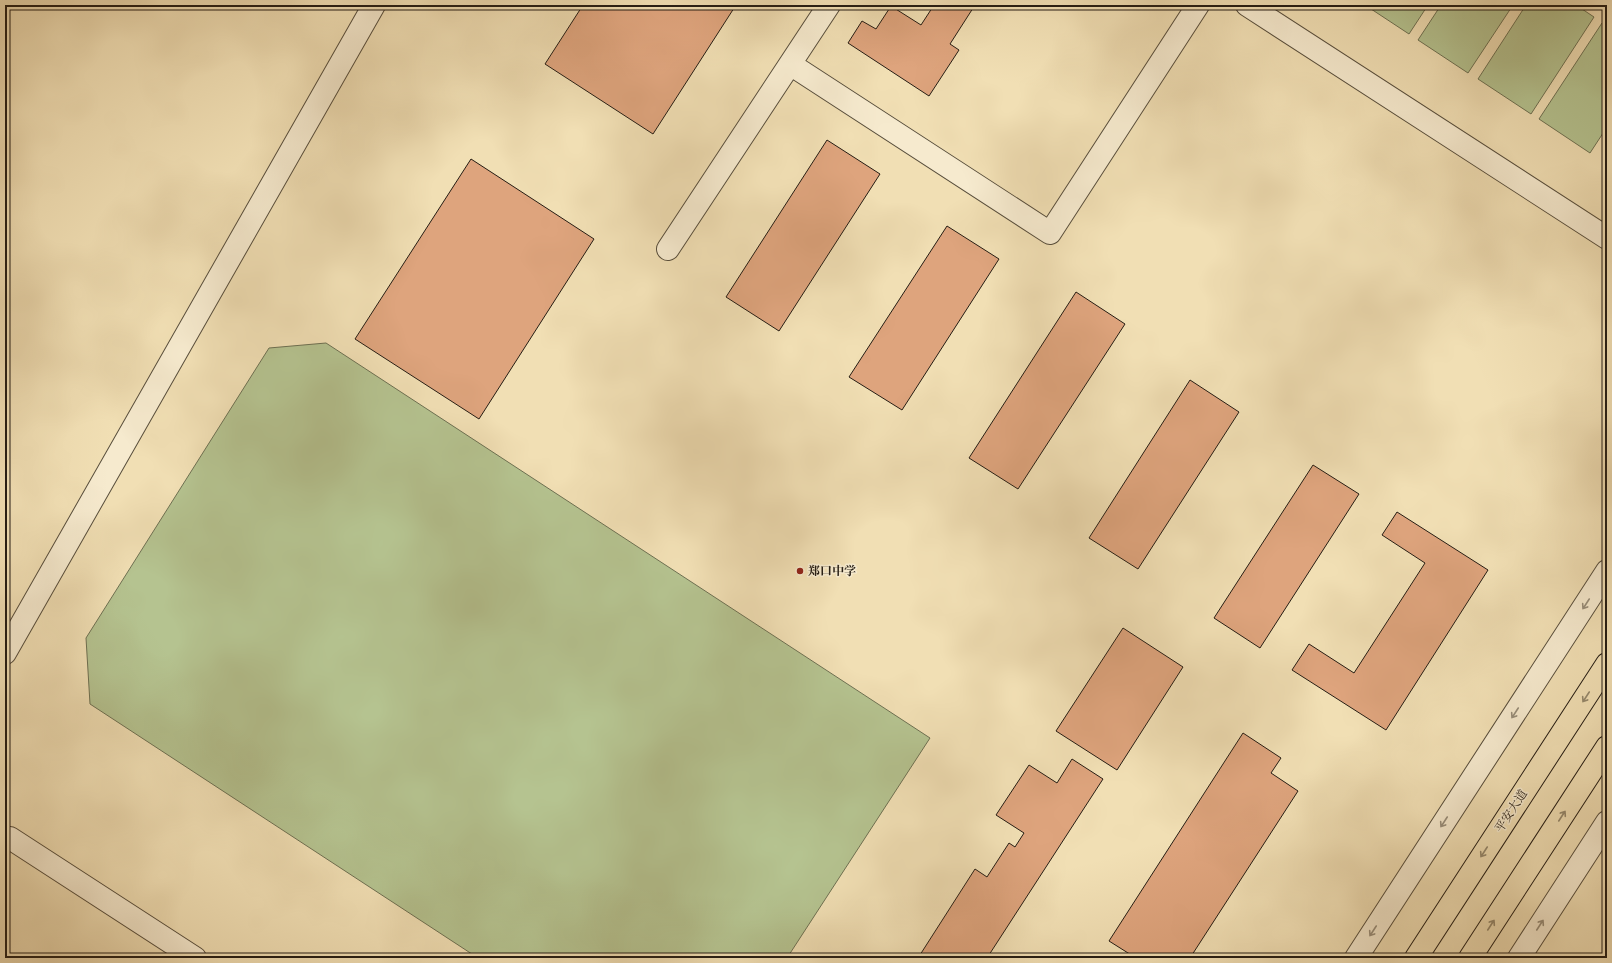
<svg xmlns="http://www.w3.org/2000/svg" width="1612" height="963" viewBox="0 0 1612 963" font-family="'IM FELL DW Pica','Noto Serif SC',serif">
<rect width="100%" height="100%" fill="#f1dfb4"/>
<filter id="stains"><feTurbulence type="fractalNoise" baseFrequency=".005" numOctaves="4"/><feColorMatrix values="0 0 0 0 .2 0 0 0 0 .09 0 0 0 0 .02 0 0 0 .5 -.17"/></filter>
<radialGradient id="worn" r=".72"><stop offset=".6" stop-color="#630" stop-opacity="0"/><stop offset="1" stop-color="#630" stop-opacity=".3"/></radialGradient>
<!-- green -->
<path fill="#b5c390" stroke="#6d7052" d="M1365,5H1428L1409,34Z
M1441,5H1513L1468,73L1418,40Z
M1526,5H1576L1594,17L1531,114L1478,79Z
M1602,23L1607,26V127L1590,153L1539,119Z
M326,343L930,738L787,958H478L90,704L86,638L269,348Z"/>
<!-- building -->
<path fill="#dea47d" stroke="#251d14" d="M583,5H736L653,134L545,64Z
M934,5H975L950,44L959,50L929,96L848,43L862,21L876,29L891,6L921,25Z
M827,140L880,174L779,331L726,297Z
M471,159L594,239L479,419L355,339Z
M947,226L999,259L902,410L849,377Z
M1076,292L1125,324L1018,489L969,458Z
M1190,380L1239,412L1138,569L1089,538Z
M1313,465L1359,494L1260,648L1214,618Z
M1397,512L1488,570L1386,730L1292,670L1309,644L1354,673L1425,563L1382,535Z
M1123,628L1183,667L1117,770L1056,731Z
M1243,733L1281,758L1271,773L1298,791L1190,958H1136L1109,941Z
M1072,759L1103,779L987,958H918L975,869L987,877L1009,843L1015,847L1024,833L996,815L1029,765L1057,783Z"/>
<g fill="none" stroke-linecap="round" stroke-linejoin="round">
<!-- minor casing -->
<g stroke="#584e3c" stroke-width="24">
<path id="minor" d="M1247,5L1607,238
M790,64L1050,233L1198,5
M668,249L829,5
M5,653L374,5
M10,838L195,958
M1356,958L1607,571
M1519,958L1607,822"/>
</g>
<!-- major casing -->
<g stroke="#251d14" stroke-width="24">
<path id="major" d="M1416,958L1607,664
M1470,958L1607,747"/>
</g>
<!-- minor -->
<use href="#minor" stroke="#f6eace" stroke-width="22"/>
<!-- major -->
<use href="#major" stroke="#f1dfb4" stroke-width="22"/>
</g>
<!-- one-way arrows -->
<defs><path id="oneway-shaft" d="M-6 0H5M1.5-3L5.5 0L1.5 3" fill="none" stroke-width="1.6" stroke-linecap="round" stroke-linejoin="round"/></defs>
<g stroke="#988e7a">
<use href="#oneway-shaft" transform="translate(1586 604) rotate(123)"/>
<use href="#oneway-shaft" transform="translate(1515 713) rotate(123)"/>
<use href="#oneway-shaft" transform="translate(1444 822) rotate(123)"/>
<use href="#oneway-shaft" transform="translate(1540 925) rotate(-57)"/>
<use href="#oneway-shaft" transform="translate(1373 931) rotate(123)"/>
</g>
<g stroke="#95886c">
<use href="#oneway-shaft" transform="translate(1586 697) rotate(123)"/>
<use href="#oneway-shaft" transform="translate(1562 816) rotate(-57)"/>
<use href="#oneway-shaft" transform="translate(1484 852) rotate(123)"/>
<use href="#oneway-shaft" transform="translate(1491 925) rotate(-57)"/>
</g>
<!-- markers -->
<circle fill="#8f2418" stroke="#f6eace" stroke-width="1.5" cx="800" cy="571" r="4"/>
<g text-anchor="middle" stroke-width="3" stroke-linejoin="round" paint-order="stroke">
<!-- poi labels -->
<g font-size="12" font-weight="bold" fill="#251d14" stroke="#f6eace" text-anchor="start">
<text x="808" y="575">郑口中学</text>
</g>
<!-- street labels -->
<g font-size="12" fill="#251d14" stroke="#f6eace">
<text transform="translate(1511 811) rotate(-57)" y="4">平安大道</text>
</g>
</g>
<!-- margin -->
<rect width="1612" height="963" fill="none" stroke="#f1dfb4" stroke-width="20"/>
<rect x="6" y="6" width="1600" height="951" fill="none" stroke="#251d14" stroke-width="2"/>
<rect x="10" y="10" width="1592" height="943" fill="none" stroke="#251d14"/>
<rect width="100%" height="100%" filter="url(#stains)"/>
<rect width="100%" height="100%" fill="url(#worn)"/>
</svg>
